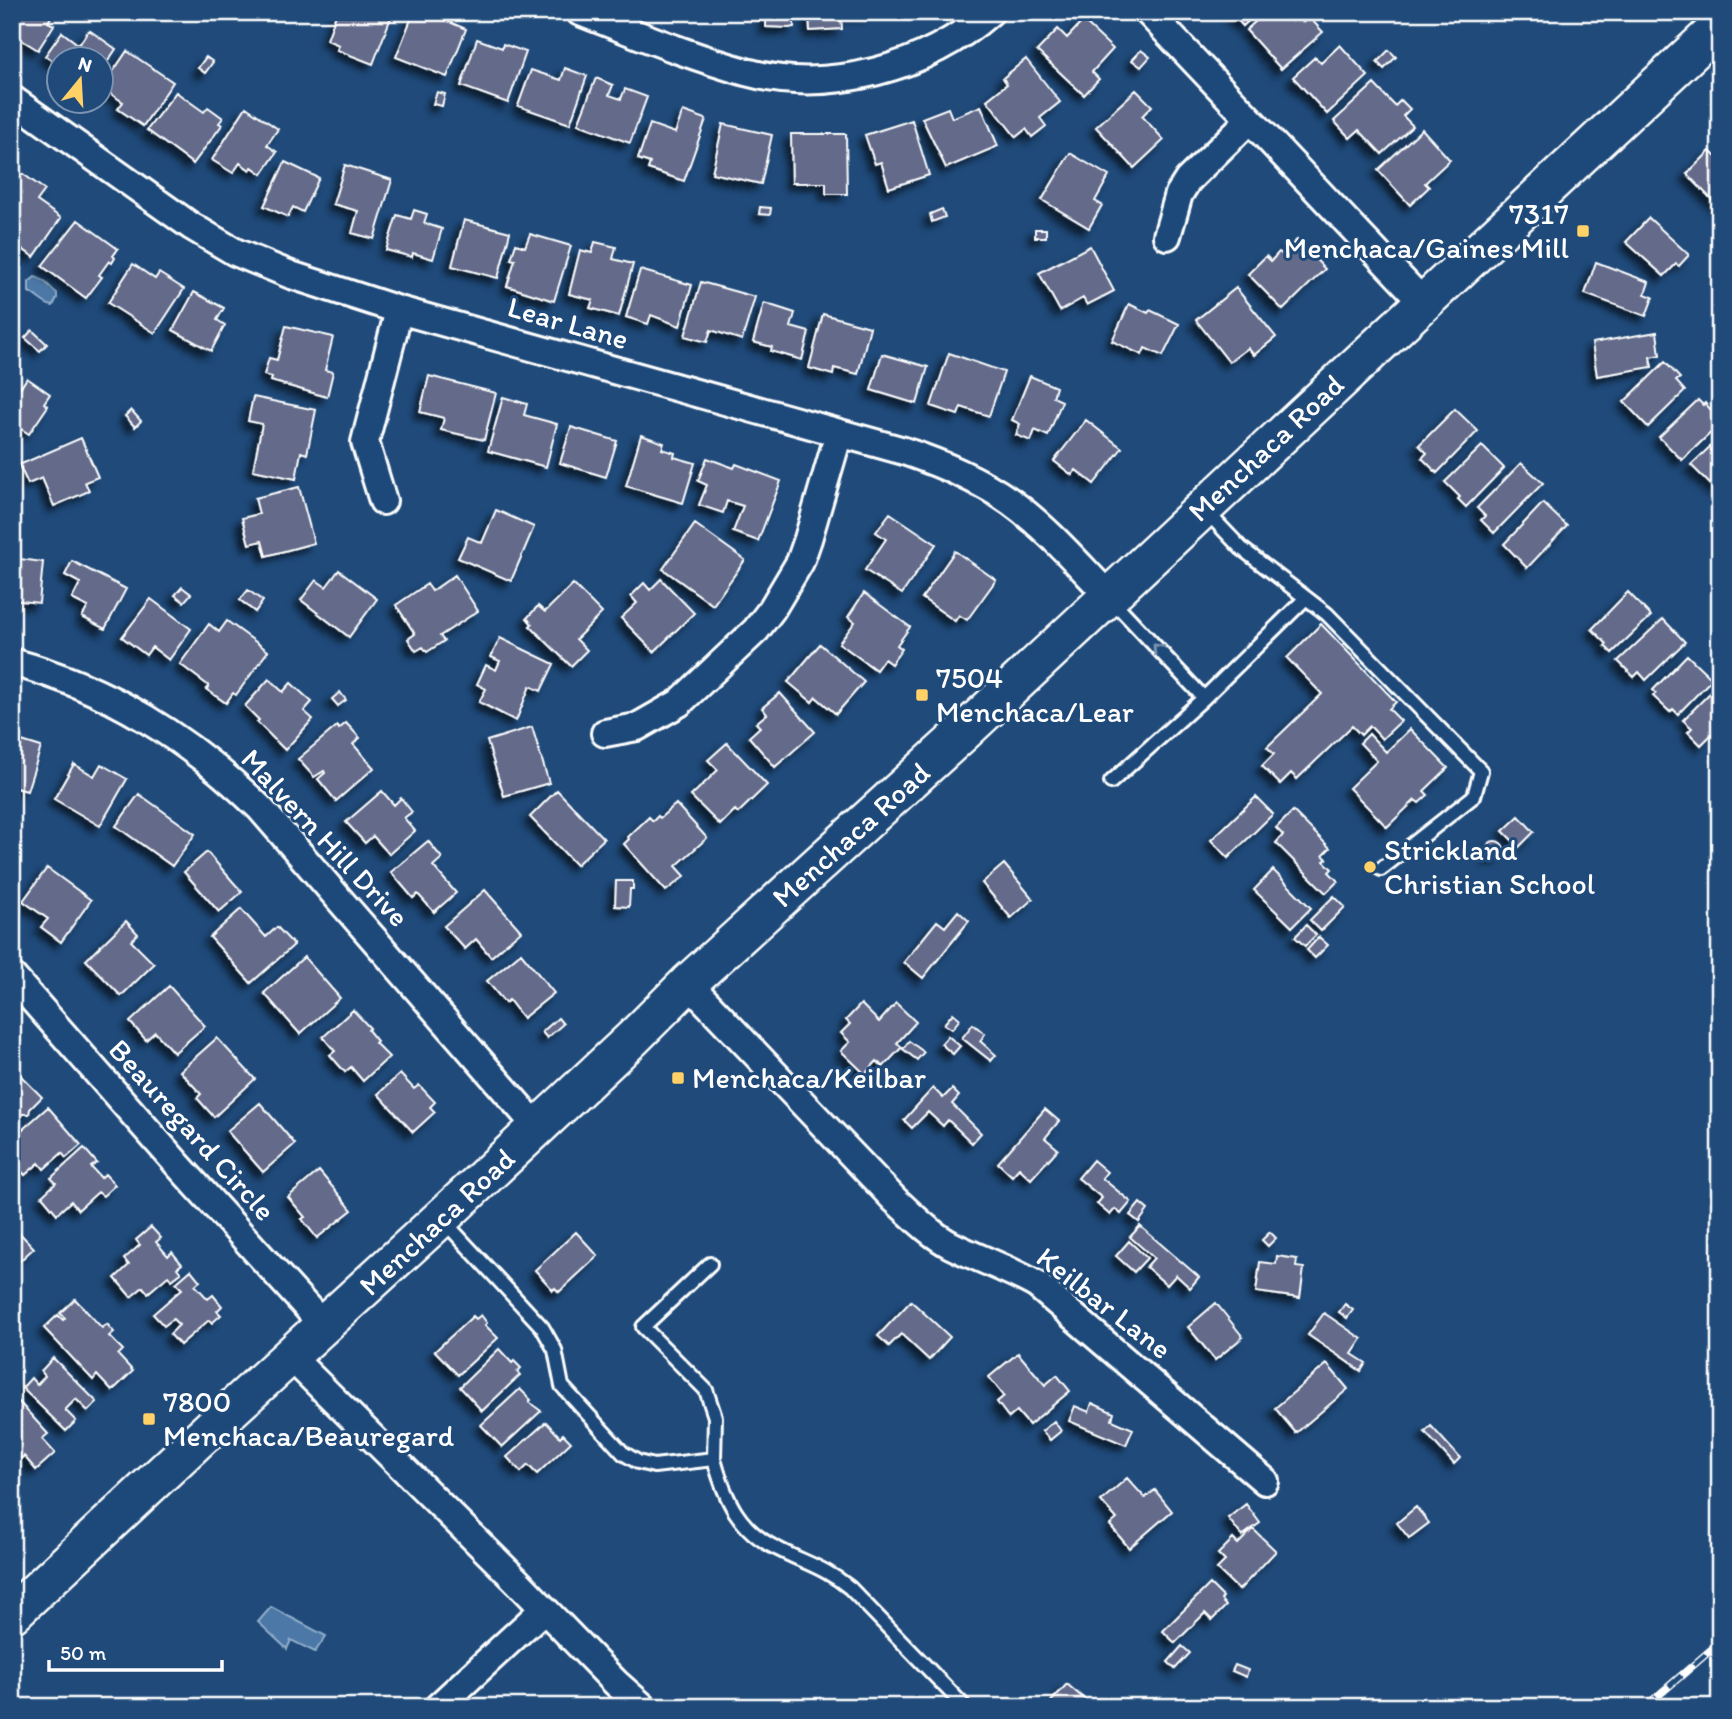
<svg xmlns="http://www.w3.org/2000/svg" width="1732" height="1719" viewBox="0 0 1732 1719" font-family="Itim,sans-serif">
<defs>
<filter id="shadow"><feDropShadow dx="-6" dy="6" stdDeviation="3.5" flood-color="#0009"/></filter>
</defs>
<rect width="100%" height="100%" fill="#1f4a7a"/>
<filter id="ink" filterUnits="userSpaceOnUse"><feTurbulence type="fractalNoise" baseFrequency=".0143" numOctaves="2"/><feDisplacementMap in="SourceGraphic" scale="14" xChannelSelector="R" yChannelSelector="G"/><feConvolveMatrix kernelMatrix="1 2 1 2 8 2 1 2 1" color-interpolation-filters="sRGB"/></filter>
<g filter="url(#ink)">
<!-- water -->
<path fill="#4b78a7" stroke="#93aeca" stroke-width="2" d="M35,277C44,278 50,288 57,293V298L53,306C43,305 38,296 29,292V282Z
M271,1607L326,1636L315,1652L291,1640L287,1649L258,1622Z"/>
<!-- building -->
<path fill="#646b8a" stroke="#fff" stroke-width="2" filter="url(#shadow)" d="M12,12H54L48,22L54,25L38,50L12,34Z
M337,12H357L365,15L366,12H393L373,64L337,50L339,45L327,40Z
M414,12H426L466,29L447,77L396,57Z
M794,12V27L789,28L766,27V13H752Z
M809,12H870V13L841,15L842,29L810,31Z
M1230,12H1258L1243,26Z
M1266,12H1294L1303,22L1309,17L1323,32L1281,69L1246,30Z
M1083,21L1113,49L1092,72L1099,79L1084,95L1037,51L1058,29L1067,38Z
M89,30L116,49L102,70V60H60V66L45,56L62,32L79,45Z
M477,39L502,48L503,44L526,52L508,103L461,86Z
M1340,45L1368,76L1327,114L1293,77L1315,57L1321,63Z
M1141,50L1150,57L1141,67L1132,60Z
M1389,50L1396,57L1384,69L1377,62Z
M127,51L173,82L143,126L118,109L123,102L102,88Z
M206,57L213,62L205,73L198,68Z
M1026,59L1060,102L1040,118L1046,126L1032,137L1026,129L1016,137L987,100L1007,84L1003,78Z
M565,68L587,76L570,124L518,106L531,70L561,80Z
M596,78L613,85L609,95L621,99L625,89L647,97L630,143L578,124Z
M1374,84L1395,106L1401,100L1410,109L1403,116L1413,126L1382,154L1359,130L1350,138L1334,121Z
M1136,90L1152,106L1142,116L1164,140L1134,168L1096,127Z
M176,92L204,112L208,107L223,118L219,123L222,125L193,164L147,130Z
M437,92L445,94L442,106L433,104Z
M981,106L998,146L946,168L922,118L948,108L952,118Z
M246,107L278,129L267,145L277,152L262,174L252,167L250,170L240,163L233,173L212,160Z
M683,111L706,119L684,181L648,169L650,163L638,159L650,124L675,133Z
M912,120L929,175L889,188L881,162L875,164L865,135Z
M723,124L772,135L761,184L712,173Z
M1422,129L1450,160L1425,183L1429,187L1410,205L1378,170Z
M791,134H846L847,194H826V183H792Z
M1710,151L1720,161V208L1687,174Z
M1070,153L1109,176L1095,201L1102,205L1089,228L1042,200Z
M285,162L319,178L303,212L293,207L288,217L264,206Z
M345,165L392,180L374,239L352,233L358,211L333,204Z
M19,171L45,190L37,201L61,218L34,257L12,242V181Z
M760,207L771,208L770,215L759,214Z
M942,209L945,217L932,222L930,214Z
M414,210L427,214L424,223L442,229L433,259L413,253L412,257L386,250L397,215L411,219Z
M1649,218L1689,255L1679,266L1676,264L1664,276L1626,242Z
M78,220L118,249L113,256L115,258L112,263L109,261L99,275L102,277L86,298L42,266Z
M464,220L510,232L498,278L452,266Z
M1035,229H1046V237H1035Z
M530,234L571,246L554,301L507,286L515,260L511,259L516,244L525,247Z
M1297,240L1325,269L1283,310L1248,274L1266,256L1271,261L1279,252L1282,254Z
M595,242L616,247L613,259L633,264L619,316L590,308L593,300L569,294L580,250L592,253Z
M1090,246L1114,291L1087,305L1083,298L1060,311L1039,273Z
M1596,262L1649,282L1645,294L1653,297L1646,316L1585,294Z
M133,264L155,279L159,273L184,289L155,333L108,303Z
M640,270L692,285L680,326L651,315L648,324L626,317Z
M701,282L755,297L742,340L711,330L707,342L685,336Z
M1236,288L1276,337L1254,355L1248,348L1229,362L1196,320Z
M194,292L224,308L217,320L225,325L211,351L173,330Z
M764,303L795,313L791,327L809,332L802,360L771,351L772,347L753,342Z
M1129,304L1148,313L1150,310L1179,324L1163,356L1145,348L1142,355L1112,341Z
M823,314L870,327L858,374L834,368L833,375L809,368Z
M286,326L333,337L325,370L333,372L327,397L271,381L272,377L264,375L269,358L277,360Z
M32,330L47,344L40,351L25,338Z
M1657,332L1660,355L1650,357L1652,367L1597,376L1592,343Z
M949,353L1004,372L989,416L961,407L958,415L931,406Z
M882,354L928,367L917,404L871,390Z
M1665,362L1680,378L1676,381L1685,391L1648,427L1624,402Z
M429,376L496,393L484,440L441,430L444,418L420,412Z
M1030,376L1056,387L1053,397L1062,401L1048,436L1035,430L1031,441L1016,435L1020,424L1012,420Z
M27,378L50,394L44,403L48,406L29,434L12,423V381L21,387Z
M253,397L316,410L307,454L301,452L296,479L253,470L262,424L248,421Z
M503,397L527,404L524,415L557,424L546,467L488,451Z
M1698,400L1703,405L1705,403L1712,411L1720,424L1682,460L1659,437Z
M1455,409L1478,431L1437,473L1422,458L1427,453L1419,445Z
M131,410L141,421L135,427L125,416Z
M1086,420L1122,448L1094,484L1076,470L1072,475L1054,461Z
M571,427L617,441L606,477L560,463Z
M641,435L664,443L662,449L675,453L674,457L695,463L683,503L626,486Z
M1720,437V485L1716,490L1691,465Z
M81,438L98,477L85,482L89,491L54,506L42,478L28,484L19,465Z
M1482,446L1504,468L1466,507L1458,499L1460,497L1445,482Z
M707,458L734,468L736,464L781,481L758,541L733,532L743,506L727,501L723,513L699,505L707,485L698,481Z
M1521,463L1543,483L1494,533L1481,520L1485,516L1477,508Z
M299,487L314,543L266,556L262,541L249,544L242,518L259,514L255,498Z
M1543,503L1567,526L1527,568L1504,544Z
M496,510L534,527L511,581L458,558L468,537L482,543Z
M890,513L936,544L902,594L865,570L886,539L876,532Z
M695,524L745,560L713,605L663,569Z
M955,551L996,580L967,620L959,615L955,621L922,598Z
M12,558L43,562L39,603L12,600Z
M72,561L126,589L105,629L82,617L88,607L72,599L80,583L65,575Z
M339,570L377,599L349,637L301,600L316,580L326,587Z
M455,575L478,611L440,636L444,641L427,652L423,647L416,651L408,639L415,634L396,605L427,584L432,591Z
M661,579L694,613L654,652L621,618L637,603L631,596L644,583L650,590Z
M573,584L602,613L576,639L587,650L571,666L530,626L532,624L527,618L538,606L545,612Z
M182,587L191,594L184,602L175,595Z
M248,590L263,601L255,612L240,600Z
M1628,592L1651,616L1612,653L1605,646L1607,644L1592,629Z
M864,593L910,627L897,645L902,649L891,664L884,659L876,670L839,643L855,622L848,617Z
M151,599L191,629L169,660L152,647L146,655L122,637Z
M1663,619L1685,642L1646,680L1639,672L1634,677L1618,661Z
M227,621L268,651L236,695L233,693L226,703L206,689L209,686L180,664L209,624L219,632Z
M1321,624L1396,702L1389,709L1401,721L1382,739L1370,726L1361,735L1352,726L1297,779L1291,773L1280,784L1262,766L1274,754L1267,747L1322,694L1287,658Z
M500,638L554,664L541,691L530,686L516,721L479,702L486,689L477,684L486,665L496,670L500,661L491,657Z
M820,644L864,682L836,714L816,697L812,702L788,682Z
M1687,655L1712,679L1678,714L1673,709L1670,712L1653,696L1656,693L1653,690Z
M269,679L283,692L291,683L312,702L304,711L313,719L285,750L257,722L259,720L245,706Z
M1720,683V726L1701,745L1688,732L1692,728L1683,720Z
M340,692L346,700L338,706L332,699Z
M780,693L815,732L775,767L749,737L760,727L756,723L767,714L762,708Z
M346,723L360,738L353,744L374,768L336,801L318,779L325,773L324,771L314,777L298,759L337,726L339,729Z
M532,727L549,783L504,796L487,741Z
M1410,729L1448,768L1424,791L1428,795L1419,803L1415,800L1387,827L1349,788L1377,761L1360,743L1369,734L1386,752Z
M12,738L41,747L27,791L12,787Z
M727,743L767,785L738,813L735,810L720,825L691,796L718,770L708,760Z
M74,764L94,776L101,764L127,779L100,826L54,799Z
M557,790L604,839L576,865L530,817Z
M382,791L394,805L401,798L412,812L404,818L415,831L389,854L373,836L365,843L346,822Z
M139,794L195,834L172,866L116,826Z
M1256,797L1273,814L1228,858L1211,840Z
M676,804L707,838L676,866L685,876L666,891L624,844L629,839L628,837L649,817L653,821L658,816L660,818Z
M1293,811L1330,848L1323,855L1327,859L1324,861L1332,869L1329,872L1338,881L1326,893L1276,843L1283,835L1276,828Z
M1519,816L1534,832L1519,847L1503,831Z
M1486 850a9 9 0 1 1 18 0a9 9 0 1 1-18 0Z
M428,841L442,858L433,866L456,893L434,912L418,894L413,898L391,872Z
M207,852L242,892L219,912L184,872Z
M1004,864L1033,899L1011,918L982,883Z
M47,868L91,900L61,942L41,927L48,919L23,901Z
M1273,870L1311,908L1292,927L1254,890Z
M616,881H633V889H630L629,907L615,906Z
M485,890L521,931L491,957L476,939L465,949L444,926Z
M1334,896L1345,907L1321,931L1310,920Z
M241,909L266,937L277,927L294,945L251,983L210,937Z
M958,911L969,921L923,978L904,962L937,921L945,927Z
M126,921L138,934L131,941L154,964L121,996L86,960Z
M1306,925L1316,935L1305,946L1295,937Z
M1319,937L1328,945L1315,958L1307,950Z
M521,953L554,993L523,1018L509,1000L505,1003L487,981Z
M304,957L340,998L300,1034L264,993Z
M169,986L205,1026L174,1053L155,1032L146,1040L130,1022Z
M896,1003L916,1022L897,1043L902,1047L883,1067L877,1061L865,1074L841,1051L850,1042L841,1033L850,1024L846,1020L861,1004L879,1022Z
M353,1010L370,1028L368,1030L377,1041L375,1043L389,1057L363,1081L351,1067L345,1072L330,1055L335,1051L323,1037Z
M953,1013L960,1019L952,1029L944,1024Z
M558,1018L563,1024L547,1038L542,1032Z
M973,1024L985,1034L980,1041L996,1055L991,1061L962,1038Z
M948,1036L960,1046L953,1054L941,1044Z
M217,1038L255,1079L214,1117L197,1098L201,1094L180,1071Z
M909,1041L924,1052L917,1060L903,1049Z
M12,1067L42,1097L30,1109L29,1114H22L12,1124Z
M400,1074L414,1089L419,1085L435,1102L430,1107L435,1112L413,1132L378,1094Z
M933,1088L943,1098L952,1089L959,1096L952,1104L981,1133L972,1143L948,1120L943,1126L928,1112L912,1128L904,1120Z
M260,1103L295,1144L263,1172L227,1131Z
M48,1107L81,1145L66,1158L62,1153L44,1169L39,1163L25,1175L12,1161V1150L21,1143L15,1136Z
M1045,1109L1059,1121L1045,1138L1058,1149L1031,1179L1019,1168L1012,1176L998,1163Z
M84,1148L97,1163L91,1167L101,1178L105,1174L115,1185L103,1196L98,1192L78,1210L71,1201L57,1214L42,1196L56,1183L51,1178Z
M1093,1160L1107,1172L1102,1178L1131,1202L1121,1214L1115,1209L1110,1215L1097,1204L1102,1198L1078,1178Z
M319,1171L352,1210L317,1238L302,1219L305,1217L288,1197Z
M1140,1203L1148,1210L1139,1222L1130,1215Z
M12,1225L34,1248L12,1268Z
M1140,1226L1199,1277L1190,1288L1176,1275L1167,1285L1146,1267L1154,1258L1130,1237Z
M151,1227L161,1238L156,1242L168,1256L172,1252L182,1264L177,1268L181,1273L172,1280L168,1276L148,1293L143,1287L131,1297L115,1278L129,1265L124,1259L140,1245L136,1240Z
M576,1232L598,1256L559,1292L555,1288L553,1290L535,1270Z
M1270,1232L1276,1238L1268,1246L1262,1240Z
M1129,1241L1147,1258L1134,1272L1116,1256Z
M1277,1256L1297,1259L1296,1267L1304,1268L1300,1298L1256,1292L1260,1262L1276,1264Z
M191,1270L200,1281L195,1285L208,1299L213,1295L222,1306L217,1311L221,1315L212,1323L209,1320L180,1345L170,1334L179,1325L173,1319L164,1326L153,1314L182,1289L176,1283Z
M75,1299L102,1328L107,1324L114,1332L109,1336L123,1350L118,1355L133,1371L112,1391L97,1375L93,1380L44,1328L58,1315L63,1320L65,1318L60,1313Z
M911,1301L950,1337L929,1360L901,1334L889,1346L878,1336Z
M1216,1303L1243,1337L1215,1360L1188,1327Z
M1345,1304L1353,1310L1347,1318L1339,1312Z
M1324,1313L1362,1339L1352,1354L1366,1363L1361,1371L1308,1335Z
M481,1315L487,1323L485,1325L498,1338L458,1375L435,1351L473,1316L476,1319Z
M499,1349L512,1363L514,1361L521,1368L517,1372L520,1375L482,1411L460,1387Z
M1018,1353L1045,1385L1057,1375L1070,1391L1029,1425L1017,1411L1009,1418L997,1402L1004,1396L989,1377Z
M53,1358L97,1402L88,1411L76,1399L65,1410L76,1421L66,1431L22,1388L31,1378L37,1385L45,1376L41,1371Z
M1327,1364L1348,1389L1296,1433L1275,1408Z
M520,1389L531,1400L529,1402L541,1411L502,1447L481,1425Z
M19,1402L48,1434L42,1439L55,1453L36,1470L24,1456L17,1461L12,1456V1408Z
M1092,1403L1114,1413L1112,1420L1133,1429L1126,1445L1069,1421L1075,1406L1089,1412Z
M1054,1421L1061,1431L1050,1440L1042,1431Z
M546,1422L560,1437L563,1434L571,1442L537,1474L528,1465L521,1472L507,1457Z
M1431,1426L1460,1458L1454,1464L1425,1432Z
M1127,1478L1145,1498L1155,1490L1172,1511L1129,1548L1110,1525L1117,1519L1101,1501Z
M1246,1504L1260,1523L1242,1536L1228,1518Z
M1416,1507L1429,1523L1409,1538L1397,1523Z
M1253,1529L1276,1551L1239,1590L1217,1569L1225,1561L1218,1554L1233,1539L1238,1544Z
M1210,1584L1223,1597L1221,1600L1226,1606L1212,1620L1205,1613L1175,1643L1163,1631Z
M1182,1646L1190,1653L1175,1669L1168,1662Z
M1235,1665L1248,1670L1246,1677L1232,1671Z
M1067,1684L1090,1704L1088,1707H1046Z"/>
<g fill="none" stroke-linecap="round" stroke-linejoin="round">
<!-- lane casing -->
<g stroke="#fff" stroke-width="18">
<path id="lane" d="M1205,510L1241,548L1327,614L1481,771L1474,796L1381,869
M1111,599L1204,698
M1111,782L1204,698L1306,598
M444,1221L542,1327L555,1350L562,1386L623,1453L638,1462L654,1466L714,1459C725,1499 739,1531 778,1549C805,1563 826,1568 850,1588L965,1707
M710,1264L643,1327L706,1390L715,1417L714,1459"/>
</g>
<!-- street casing -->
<g stroke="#fff" stroke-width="32">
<path id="street" d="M580,12C634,33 689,56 746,72C828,95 927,68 990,12
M1148,12L1423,302
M12,99L191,226L235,252L291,275L399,310L904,451C942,464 979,479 1011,502C1047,528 1077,563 1108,595
M1167,236L1179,194L1188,180L1249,120
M383,501L365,442L399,310
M12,662C109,688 188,738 260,808L538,1128
M605,733L637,727L679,703L756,630L772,609L800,562L808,539L839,433
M12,976L179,1166L324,1326
M688,983L895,1200C912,1215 930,1234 951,1245C979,1259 1009,1269 1037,1285L1265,1481
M290,1356L516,1580L616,1683L643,1707
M438,1707L544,1609"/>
</g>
<!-- secondary casing -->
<g stroke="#fff" stroke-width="42">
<path id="secondary" d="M12,1614L199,1439L441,1218L633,1038L688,983L964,732L1720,26"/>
</g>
<!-- lane -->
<use href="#lane" stroke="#1f4a7a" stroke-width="12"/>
<!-- street -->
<use href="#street" stroke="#1f4a7a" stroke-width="26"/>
<!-- secondary -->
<use href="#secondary" stroke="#1f4a7a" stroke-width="37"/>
<!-- rail casing -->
<g stroke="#fff" stroke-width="8">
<path id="rail" d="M1645,1707L1720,1642"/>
</g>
<!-- rail -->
<use href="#rail" stroke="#1f4a7a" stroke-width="5" stroke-dasharray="16" stroke-linecap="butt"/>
</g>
<!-- one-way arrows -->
<defs><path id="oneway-chevron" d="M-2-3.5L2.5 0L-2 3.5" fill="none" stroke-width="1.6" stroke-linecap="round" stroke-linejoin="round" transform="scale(1.75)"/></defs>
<use stroke="#7992af" href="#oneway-chevron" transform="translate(1157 648) rotate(-133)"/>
</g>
<!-- markers -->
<g fill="#ffd166" stroke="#1f4a7a" stroke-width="2.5">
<rect x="1576" y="224" width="14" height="14" rx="3.5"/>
<rect x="915" y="688" width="14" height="14" rx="3.5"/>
<circle cx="1370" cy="867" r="7"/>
<rect x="671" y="1071" width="14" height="14" rx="3.5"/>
<rect x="142" y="1412" width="14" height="14" rx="3.5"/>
</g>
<g text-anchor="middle" stroke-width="6" stroke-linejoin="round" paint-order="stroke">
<!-- poi labels -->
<g font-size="30" fill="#fff" stroke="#1f4a7a" text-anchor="start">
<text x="1569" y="224" text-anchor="end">7317<tspan x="1569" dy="34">Menchaca/Gaines Mill</tspan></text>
<text x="936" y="688">7504<tspan x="936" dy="34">Menchaca/Lear</tspan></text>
<text x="1384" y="860">Strickland<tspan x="1384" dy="34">Christian School</tspan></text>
<text x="692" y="1088">Menchaca/Keilbar</text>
<text x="163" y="1412">7800<tspan x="163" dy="34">Menchaca/Beauregard</tspan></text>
</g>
<!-- street labels -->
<g font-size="30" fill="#fff" stroke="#1f4a7a">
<text transform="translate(568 323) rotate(16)" y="10">Lear Lane</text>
<text transform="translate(1266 448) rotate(-43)" y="10">Menchaca Road</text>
<text transform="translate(851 835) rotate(-42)" y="10">Menchaca Road</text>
<text transform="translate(325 838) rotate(47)" y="10">Malvern Hill Drive</text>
<text transform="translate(192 1130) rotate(48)" y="10">Beauregard Circle</text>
<text transform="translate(437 1222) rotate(-43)" y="10">Menchaca Road</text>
<text transform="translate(1104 1303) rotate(38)" y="10">Keilbar Lane</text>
</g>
</g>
<!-- margin -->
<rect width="1732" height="1719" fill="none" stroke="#1f4a7a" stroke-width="42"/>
<rect x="21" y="21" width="1690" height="1677" fill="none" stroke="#fff" stroke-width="2.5" filter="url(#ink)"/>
<!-- north arrow -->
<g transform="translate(80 80) rotate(18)"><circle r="33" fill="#1f4a7a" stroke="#7992af" stroke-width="2"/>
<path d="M0-5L12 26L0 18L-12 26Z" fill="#ffd166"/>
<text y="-10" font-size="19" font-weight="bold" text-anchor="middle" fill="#ffffff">N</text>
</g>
<!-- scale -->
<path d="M49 1660v10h173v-10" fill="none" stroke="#ffffff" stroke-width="3.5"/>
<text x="60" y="1660" font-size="21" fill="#ffffff" stroke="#1f4a7a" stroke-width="5" paint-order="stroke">50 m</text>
</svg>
